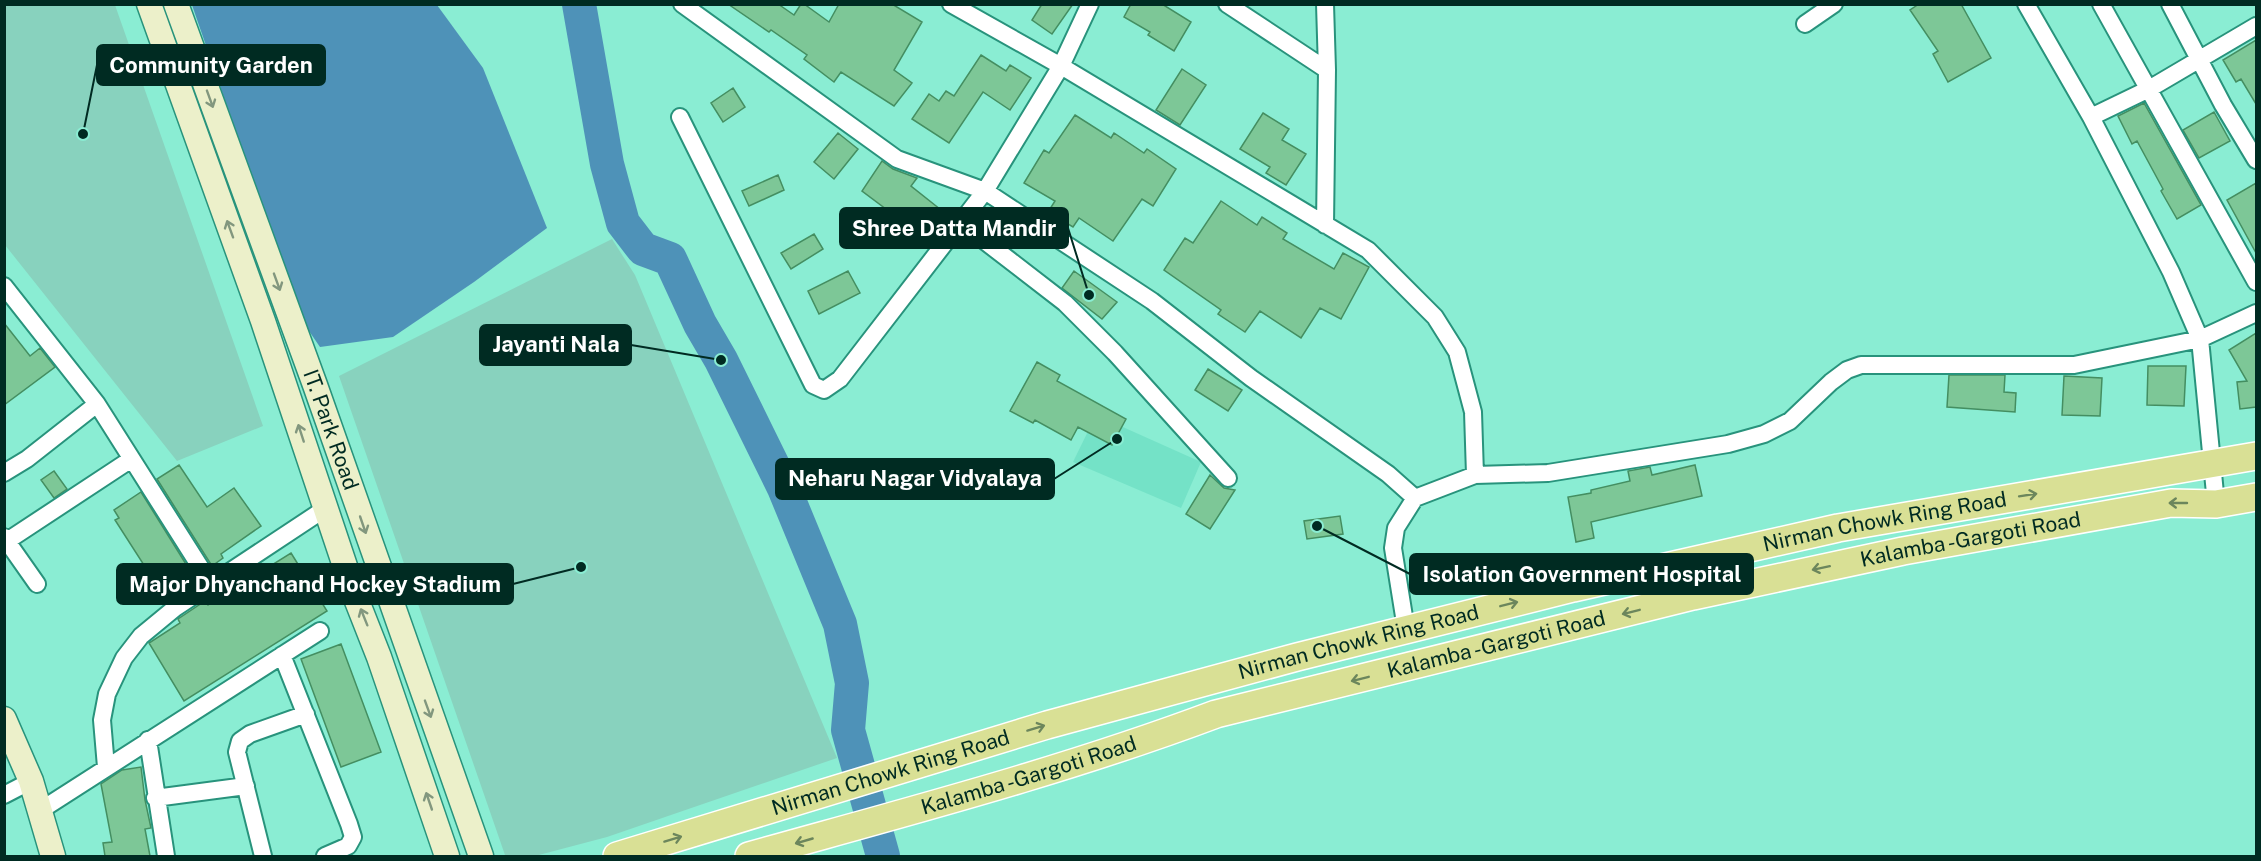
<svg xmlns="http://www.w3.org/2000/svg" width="2261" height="861" viewBox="0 0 2261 861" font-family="'Public Sans',sans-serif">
<rect width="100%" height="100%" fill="#8aedd3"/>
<!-- built -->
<path fill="#74e2c7" d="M1096,415L1201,462L1181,508L1073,462Z"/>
<!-- green -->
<path fill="#88d2be" d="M5,4L115,5L263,426L177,461L5,245Z
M612,239L635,275L837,758L607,837L535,856L505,855L339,376Z"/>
<!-- water -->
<path fill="#4e92b8" d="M192,5H437L483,68L547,228L474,282L393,337L320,347L300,318Z"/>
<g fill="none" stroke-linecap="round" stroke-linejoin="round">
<!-- river -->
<path stroke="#4e92b8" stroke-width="34" d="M579,4L607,164L623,223L643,249L670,259L700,324L721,360L784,488L840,624L852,683L848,730L883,856"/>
</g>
<!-- building -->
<path fill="#7dc797" stroke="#448e61" stroke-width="1.5" d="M728,4H778L794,15L801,4H804L829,22L839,4H892L922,22L894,70L912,83L894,106L841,72L834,82L804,59L807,55L771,30L769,32Z
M1042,4H1073L1052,34L1032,20Z
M1131,4H1162L1191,22L1174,51L1148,35L1150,32L1124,17Z
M1919,4H1961L1991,58L1948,82L1933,54L1938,51L1910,10Z
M2256,40V104L2241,79L2236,82L2223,60Z
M981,55L1006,71L1010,65L1031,78L1010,110L983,92L949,143L912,119L929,94L939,101L946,91L954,96Z
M1182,69L1206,85L1180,125L1156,110Z
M733,88L745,107L723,122L711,103Z
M2144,103L2201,205L2177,219L2161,191L2163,189L2137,141L2132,144L2118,116Z
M2214,112L2230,141L2199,158L2183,130Z
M1263,113L1289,129L1282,140L1306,154L1286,185L1266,173L1270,167L1240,149Z
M1075,115L1111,138L1114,133L1144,153L1147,149L1176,169L1153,206L1142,199L1113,241L1079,218L1073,227L1048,212L1055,201L1024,183L1044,150L1049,153Z
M838,133L858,149L834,179L814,162Z
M882,161L893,169L917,178L911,186L950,217L930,242L862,191Z
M778,175L784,190L749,206L742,191Z
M2256,183V253L2227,200Z
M1221,201L1257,225L1262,217L1287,233L1283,239L1334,269L1343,253L1369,267L1341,319L1320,308L1301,338L1260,311L1245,332L1218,314L1221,310L1164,270L1185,238L1193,243Z
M814,234L823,249L791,269L781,253Z
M848,271L860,293L819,314L808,291Z
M1074,271L1117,302L1102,319L1062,288Z
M4,323L30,356L40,348L55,367L4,405Z
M2256,333V407L2240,409L2237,382L2247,381L2229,350Z
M1037,362L1060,375L1057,381L1126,419L1112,445L1078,427L1071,440L1035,420L1033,423L1010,411Z
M2148,366H2186L2184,406L2147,405Z
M1208,369L1242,390L1228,411L1195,390Z
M1949,375H2005L2004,392L2016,393L2015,412L1947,407Z
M2064,376L2102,378L2100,416L2062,415Z
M179,465L207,507L234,488L261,526L221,554L223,558L212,566L157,479Z
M1695,465L1702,496L1591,522L1594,538L1576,542L1568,497L1591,493V490L1630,481L1628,471L1650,467L1652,475Z
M54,471L67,489L54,498L41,480Z
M1210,475L1224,488L1235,490L1210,529L1186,514Z
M141,492L194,577L191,579L194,583L167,601L115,520L119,518L114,510Z
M1340,516L1343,534L1307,539L1304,521Z
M291,553L327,611L184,701L149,643L180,623L178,619L205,601L208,605Z
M341,644L381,752L341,767L301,659Z
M141,767L145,800L151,828L145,829L150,856H105L103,843L112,842L101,784L122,770Z"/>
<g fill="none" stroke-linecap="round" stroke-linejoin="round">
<!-- street casing -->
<g stroke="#28937c" stroke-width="20">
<path id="street" d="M682,4L897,159L985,191L1152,301L1251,378L1388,474L1415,498
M951,4L1061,66L1368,250L1435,317L1457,352L1473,412L1475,475
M1227,4L1327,70
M1325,4L1327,70L1325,225
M2026,4L2091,117L2171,272L2200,339L2216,504
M2101,4L2256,282
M2170,4L2223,105L2256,160
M1805,24L1834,4
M680,117L813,385L824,390L840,379L985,191L1061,66L1090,4
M2091,117L2149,89L2256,26
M960,222L1065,303L1115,353L1228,478
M4,286L97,404L211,584
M4,473L27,459L97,404
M4,537L37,584
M4,543L130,460
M1406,629L1393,548L1396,528L1415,498L1475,475L1548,473L1728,444L1764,434L1790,421L1831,382L1847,370L1861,365H2074L2200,339L2256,313
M282,655L349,824L353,837L348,846L325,856
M148,740L166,856
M106,767L102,720L107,694L124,658L141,636L175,608L326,508
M4,795L31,781
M155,798L246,786
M41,810L320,631
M263,856L237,752L240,741L250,734L306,714"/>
</g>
<!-- secondary casing -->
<g stroke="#28937c" stroke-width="27">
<g id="secondary">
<path d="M149,4L263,321L355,596L379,657L447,856"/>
<path id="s1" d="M176,4L315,385L481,856"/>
<path d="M4,719L31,781L53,856"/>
</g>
</g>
<!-- primary casing -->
<g stroke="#fff" stroke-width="30">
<g id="primary">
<path id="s2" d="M617,856L1047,725L1297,657L1573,588L1838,528L2256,456"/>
<path id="s3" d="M749,856C906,812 1064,771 1216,714L1693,596L1903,551L2171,503L2216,504L2256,497"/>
</g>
</g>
<!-- street -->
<use href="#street" stroke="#fff" stroke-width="16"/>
<!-- secondary -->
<use href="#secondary" stroke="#ecf0ca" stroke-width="24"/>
<!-- primary -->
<use href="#primary" stroke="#d9e095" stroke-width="27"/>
</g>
<!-- one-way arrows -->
<defs><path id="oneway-shaft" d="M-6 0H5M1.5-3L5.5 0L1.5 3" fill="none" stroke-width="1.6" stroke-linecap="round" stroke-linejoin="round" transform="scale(1.5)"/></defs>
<g stroke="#82977e">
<use href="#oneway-shaft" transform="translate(210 99) rotate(70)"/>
<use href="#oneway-shaft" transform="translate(230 229) rotate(-110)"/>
<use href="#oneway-shaft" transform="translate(277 282) rotate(70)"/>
<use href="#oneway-shaft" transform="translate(301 433) rotate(-108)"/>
<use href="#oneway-shaft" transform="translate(363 525) rotate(71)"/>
<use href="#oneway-shaft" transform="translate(364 617) rotate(-112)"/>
<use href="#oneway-shaft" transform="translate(428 709) rotate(70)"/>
<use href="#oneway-shaft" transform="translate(429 801) rotate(-109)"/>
</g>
<g stroke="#6c865c">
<use href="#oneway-shaft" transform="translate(2028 495) rotate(-9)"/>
<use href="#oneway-shaft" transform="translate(2178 503) rotate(180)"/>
<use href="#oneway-shaft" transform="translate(1821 568) rotate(168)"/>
<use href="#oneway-shaft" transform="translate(1509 604) rotate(-14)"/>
<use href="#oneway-shaft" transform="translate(1631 612) rotate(166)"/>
<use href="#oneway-shaft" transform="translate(1360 679) rotate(166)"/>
<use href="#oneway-shaft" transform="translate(1036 728) rotate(-17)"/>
<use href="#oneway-shaft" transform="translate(673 839) rotate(-17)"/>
<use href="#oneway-shaft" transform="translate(804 841) rotate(164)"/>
</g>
<g text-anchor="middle" stroke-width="5" stroke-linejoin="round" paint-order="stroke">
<!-- street labels -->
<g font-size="21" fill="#002b22" stroke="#8aedd3">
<text dy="7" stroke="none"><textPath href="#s1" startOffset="453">IT. Park Road</textPath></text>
<text dy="7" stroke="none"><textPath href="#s2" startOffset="1312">Nirman Chowk Ring Road</textPath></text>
<text dy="7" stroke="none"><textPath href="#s3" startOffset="1263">Kalamba -Gargoti Road</textPath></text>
<text dy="7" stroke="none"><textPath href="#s2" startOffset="772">Nirman Chowk Ring Road</textPath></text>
<text dy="7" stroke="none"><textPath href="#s3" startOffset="777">Kalamba -Gargoti Road</textPath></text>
<text dy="7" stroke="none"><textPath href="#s2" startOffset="286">Nirman Chowk Ring Road</textPath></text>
<text dy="7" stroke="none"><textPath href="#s3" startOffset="291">Kalamba -Gargoti Road</textPath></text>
</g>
</g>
<!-- callouts -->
<path fill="none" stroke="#002b22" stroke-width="2" d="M83 134L97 65M1089 295L1068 228M721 360L631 345M1117 439L1054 479M1317 526L1410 574M581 567L513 584"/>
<g fill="#002b22" stroke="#8aedd3" stroke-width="2">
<circle cx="83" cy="134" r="6"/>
<circle cx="1089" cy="295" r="6"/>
<circle cx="721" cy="360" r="6"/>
<circle cx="1117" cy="439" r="6"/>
<circle cx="1317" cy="526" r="6"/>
<circle cx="581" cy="567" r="6"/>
</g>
<g fill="#002b22" stroke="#002b22" stroke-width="2">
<rect x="97" y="45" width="228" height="40" rx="6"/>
<rect x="840" y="208" width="228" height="40" rx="6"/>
<rect x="480" y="325" width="151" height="40" rx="6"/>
<rect x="776" y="459" width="278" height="40" rx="6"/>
<rect x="1410" y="554" width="343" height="40" rx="6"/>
<rect x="117" y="564" width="396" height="40" rx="6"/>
</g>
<g font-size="22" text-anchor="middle" font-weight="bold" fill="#fff">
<text x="211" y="73">Community Garden</text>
<text x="954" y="236">Shree Datta Mandir</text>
<text x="556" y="352">Jayanti Nala</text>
<text x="915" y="486">Neharu Nagar Vidyalaya</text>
<text x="1582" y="582">Isolation Government Hospital</text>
<text x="315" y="592">Major Dhyanchand Hockey Stadium</text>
</g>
<!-- border -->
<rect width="2261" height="861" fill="none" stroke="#002b22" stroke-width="12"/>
</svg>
